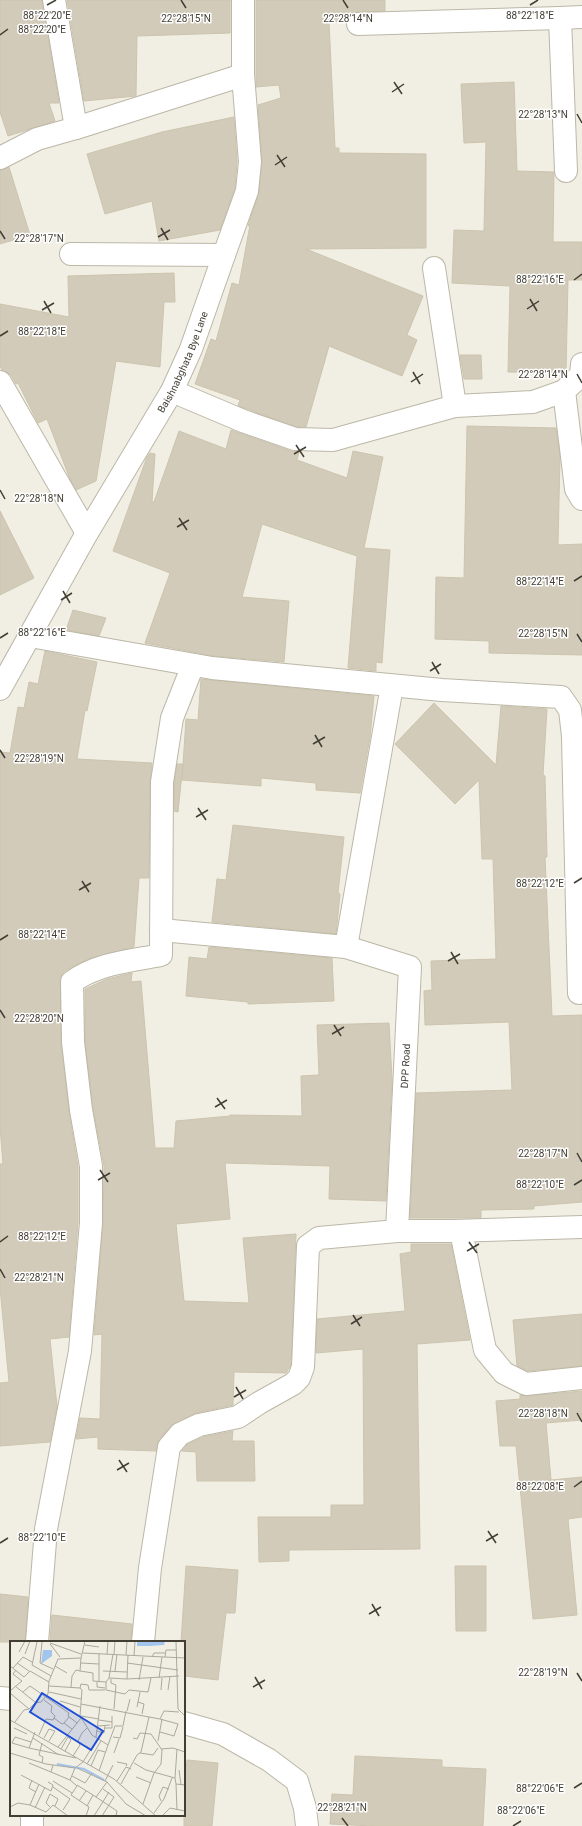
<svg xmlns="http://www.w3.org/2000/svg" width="582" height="1826" viewBox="0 0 582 1826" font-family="Roboto,sans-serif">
<rect width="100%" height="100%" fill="#f1eee3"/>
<!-- building -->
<path fill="#d2cbba" stroke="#ccc4ad" d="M0,0H42L59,103H49L55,121L8,136L0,112Z
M67,0H230V33L137,36L136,96L84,101Z
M256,0H385V11L357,12L351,14L346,21L329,22L335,148H339V153L426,154V248L306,249L423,296L407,335L417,340L402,376L329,346L306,427H297L247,409L238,406L240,400L195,384L211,339L216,341L232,283L239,285L250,225L248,226L259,192L262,161L258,105L281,98L279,85L256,87Z
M514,82L517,171L554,172L553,242H582V280H568L566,372L564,373L508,372L510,286L452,283L454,230L484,231L486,142L464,143L461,84Z
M234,117L237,162L235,188L220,230L159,241L152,201L105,214L87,154L162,132Z
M9,167L30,235L0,244V170Z
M174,273L175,302H164L160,367L116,361L96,481L76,490L70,479L47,419L38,423L18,383L16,384L11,375L2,370L0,366V304L69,317L68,276Z
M460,355H481L482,379H464Z
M467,426L556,428L560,457L558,545L582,544V655L489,653V641L435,639L436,577L464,578Z
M231,430L291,451L299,452L297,460L347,478L353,451L383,457L364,548L390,550L382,663L376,662V671L348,668L357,556L262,524L242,597L289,601L284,662L214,656L145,643L170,573L113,551L147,457L150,453L155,454L152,502H154L179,431L226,449Z
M0,511L34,578L0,595Z
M73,610L106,618L99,636L66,630Z
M45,651L97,662L87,711L85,710L77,759L152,763L150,782L149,878H139L134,947L88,959L65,971L61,976V1043L69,1112L78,1167V1222L69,1337L50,1339L57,1406L50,1442L0,1446V1383L9,1382L0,1288V1164H3L0,1127V752L10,753L18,707L24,708L29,682L38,684Z
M201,679L374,696L370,737L360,793L316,790V783L261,778V786L182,780L186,719L198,720Z
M434,703L496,765L501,706L547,709L543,775L545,776L547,857H545L552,1016L582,1015V1202L534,1206V1209L481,1210V1218H410L416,1093L512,1090L509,1022L425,1025L424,991L432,990L431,961L496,959L493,859H482L479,780L455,804L395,744Z
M177,764H183L178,812L174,811V783Z
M233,825L344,837L338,893L340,894L336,934L212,922L217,879L226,880Z
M209,947L332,958L334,1001L248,1004V1002L186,996L189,957L207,959Z
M132,973L131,982L141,981L155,1148H174L176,1121L230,1116V1115L302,1116L301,1076L319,1075L317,1025L389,1023L392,1079L386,1201L329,1199L330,1166L225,1163L230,1219L176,1224L184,1301L249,1303L243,1238L296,1234L291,1365L286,1373L234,1372L233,1405L196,1413L175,1423L159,1439L156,1451L98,1449V1437L76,1439L80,1418L100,1419L102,1334L94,1335L103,1224L104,1166L93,1108L85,1041V989L107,979Z
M411,1244H451L470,1340L417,1344L420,1549L289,1550V1561L259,1562L258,1517H331V1505H364L363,1349L316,1353L317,1319L405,1311L400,1254L411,1252Z
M582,1314V1366L528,1371L517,1366L513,1320Z
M582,1391V1420L546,1423L551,1480L582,1477V1517L568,1519L577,1615L533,1619L516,1446H500L496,1401L520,1399V1395L527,1396Z
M233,1431L232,1441H254L255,1481H197L196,1452L182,1451L188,1444L203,1437Z
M186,1566L238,1570L235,1613H226L218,1680L184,1676V1642H181Z
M455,1566H486V1631H456Z
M0,1594L28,1597L25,1642H0Z
M52,1615L132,1624L131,1642H50Z
M355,1756L442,1760V1767L486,1769L483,1826H373L330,1824L332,1794L353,1795Z
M187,1760L218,1763L212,1826H184V1789Z"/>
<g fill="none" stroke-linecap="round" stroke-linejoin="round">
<!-- minor casing -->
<g stroke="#bcb7a7" stroke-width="24">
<g id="minor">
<path d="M54,0L76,128"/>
<path d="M358,24L560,18"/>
<path d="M0,158L37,139L76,128L243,75"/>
<path d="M566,171L560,18L582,17"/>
<path d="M71,254L224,255"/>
<path d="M434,268L455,406"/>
<path d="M0,382L87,533"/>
<path d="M172,391L243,421L295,439L333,440L455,406L533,402L564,391L581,375L582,364"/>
<path d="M564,391L576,489L582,499"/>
<path d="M30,636L212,668L442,690L561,697L570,710L573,736L582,737"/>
<path id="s1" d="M0,689L87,533L172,391L191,349L224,255L247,191L250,162L243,75V0"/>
<path d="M573,736L579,993"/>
<path d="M161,930L346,947L392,686"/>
<path d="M346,947L410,967L397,1231"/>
<path d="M452,1231L582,1227"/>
<path d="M37,1642L46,1529L80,1351L91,1223V1166L81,1110L73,1042L72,982C98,963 130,961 161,955L162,782L172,718L193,665"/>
<path d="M143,1642L150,1568L169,1447L180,1434L199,1425L238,1417L259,1403L293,1384L299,1378L303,1367L308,1246L319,1238L397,1231H461L485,1350L504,1373L526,1384L582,1378"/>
<path d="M0,1698L11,1699"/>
<path d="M184,1723L223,1734L269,1760L297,1781L305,1808L307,1826"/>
<path d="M32,1826V1815"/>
</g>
</g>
<!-- minor -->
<use href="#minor" stroke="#fff" stroke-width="22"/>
</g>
<!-- ticks -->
<path fill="none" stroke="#423e34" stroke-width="1.5" d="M181,0L186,8M343,0L348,8M47,5L56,0M530,5L538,0M0,35L8,29M394,82L402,94M392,92L404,84M577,114L582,123M277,155L285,167M275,165L287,157M161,228L168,240M0,231L5,239M158,237L170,230M574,280L582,274M530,299L537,311M44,301L51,313M527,309L539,301M42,310L54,303M0,336L8,331M413,372L420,384M577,374L582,383M411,382L423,374M296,445L304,457M294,454L306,447M0,490L5,499M179,518L187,530M177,527L189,520M574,581L582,576M63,591L70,603M61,600L72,593M577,634L582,642M0,638L8,633M432,662L439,674M430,671L441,664M315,735L322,747M313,744L325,737M0,750L5,758M198,808L206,820M196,817L208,810M82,881L89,892M574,883L582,878M79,890L91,883M0,940L8,935M451,952L458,964M448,961L460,954M0,1010L5,1018M334,1025L341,1036M332,1034L344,1027M217,1098L225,1109M215,1107L227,1100M577,1153L582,1162M100,1170L108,1182M98,1180L110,1173M574,1185L582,1180M0,1242L8,1236M469,1242L477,1253M467,1251L479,1244M0,1269L5,1278M353,1315L360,1326M351,1324L362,1317M236,1387L243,1399M234,1397L246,1390M577,1413L582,1422M119,1460L127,1472M117,1470L129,1463M574,1487L582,1481M488,1531L496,1543M486,1541L498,1534M0,1543L8,1538M372,1604L379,1616M369,1614L381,1607M577,1673L582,1681M255,1677L262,1689M253,1687L265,1680M574,1788L582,1783M342,1818L348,1826M513,1826L521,1821"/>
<g text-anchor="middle" stroke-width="3" stroke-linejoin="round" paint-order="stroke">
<!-- street labels -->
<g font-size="10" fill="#423e34" stroke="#fff">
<text dy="4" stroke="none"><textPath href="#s1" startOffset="375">Baishnabghata Bye Lane</textPath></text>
<text transform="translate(405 1066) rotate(-87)" y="4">DPP Road</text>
</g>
</g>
<!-- overview -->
<g transform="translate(10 1641)">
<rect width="175" height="175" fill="#f1eee3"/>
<path d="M127,0H155L154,4L139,5H127ZM33,9H42V15L31,23Z" fill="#a1c5ec"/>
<path fill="none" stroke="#a1c5ec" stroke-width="2" d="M47,123L74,128L94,139"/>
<path fill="none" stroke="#aba89d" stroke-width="1" d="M20,0H39M166,0L168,68L175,75M27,1L22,24L41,35M32,1L30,22L43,28M40,2L71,13M40,3L50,16M75,4L89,6M9,11L15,0M73,12L175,17M89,12V41M15,13L20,0M97,13L98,0M103,13L99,37L117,38M104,13L105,0M116,14L117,0M118,14L117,38L169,35M124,15L125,0M142,16L144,12H155M155,16L156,9H166M71,17L70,30L83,32V40L96,41L99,37M7,22L19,30M71,22L89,23M117,22L168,29M0,25L14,36L20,30L39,41M45,25L57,32M3,27L13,16L22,21M93,30L117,31M105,30L107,13M149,37L152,16M101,38V42L106,44L104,68M129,39L133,16M87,41V46L95,47M96,41V49L115,53L119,49L138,51L141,37M5,45L25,61M39,45L70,47M61,46L62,35L66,29L70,30M70,47L72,49L70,75L82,94L98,104L89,130M70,47L71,43L78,44L79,49H95M151,49L152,37M158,49L160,35M0,50L12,40L3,33L6,29M13,51L20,45L59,72L58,75L67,82M39,51L71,58M0,52L19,68L14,69L5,81M50,60L70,66M128,61L134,63L132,73M71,63L139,76M127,66L130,51M19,68L25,62L31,61L38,53L39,40L48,18L71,17L75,0M117,70L120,58M71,75L89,78M59,76L54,82L62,88M44,77L52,83L54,82M0,79L104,138L146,175M89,79L102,81M88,85L100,84M4,87L17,93M95,87H102V75M87,90L94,92L95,84M25,91L19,107L66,117M150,91L164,95L168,83L150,78M29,94L36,78L43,79L45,75L41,71L42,65L34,59M86,96L90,65M103,96L110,97L113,86M23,97L49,114M34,97L39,88L45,90L39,100M123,97L127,98L130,92L141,93L152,109L151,123L144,132L133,163M148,100L152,78M98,104L105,85H113L116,70M48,106L71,77M19,107L2,102L5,96L21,101M51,108L58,96L61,99L55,110M151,108L163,107L175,111M0,112L36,123L65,127L73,121L81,108L76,105M104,112L109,98M130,112L143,114L148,107M63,115L70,104L68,100L72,92L77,87M107,121L117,123L116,125M19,122L41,131M32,122L33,116L29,114L32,102M124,122L136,129L165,137L166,143L175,144M77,123L91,100M43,124L41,131L60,139M81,125L88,109L95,111M65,127L60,139L67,145L61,154L79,166L76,175M67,127L97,141L116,163L136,175M169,129L171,144M11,134L41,150L43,144L38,141M62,135L75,142L82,132M126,136L141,142M165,137L167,108M22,139L19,147L26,151M43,140L62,152M95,140L103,124M107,140L116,126L121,128M111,143L127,114L131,111L139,76L150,78L154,70L169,71M166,143L167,169M67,144L83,154M43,146L60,158M86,156L107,170L106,175M69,160L76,150M151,160L149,155L153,146L159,148M20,164L29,143M77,165L83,154L86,156L97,141M0,166L8,162L20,164L36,171L43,164L58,175M40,166L36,162L40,153L48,158L45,165M25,167L35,146M53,169L60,158M144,172L154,158L162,137M84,175L99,151M92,175L104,156L93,148M152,175L160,167L175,170"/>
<path fill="#1d4ed8" fill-opacity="0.15" stroke="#1d4ed8" stroke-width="2" d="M32,52L93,90L81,109L20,71Z"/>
<rect width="175" height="175" fill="none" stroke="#423e34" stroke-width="2"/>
</g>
<g font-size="10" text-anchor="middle" fill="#423e34" stroke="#fff" stroke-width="3" stroke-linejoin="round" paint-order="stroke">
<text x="47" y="19">88°22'20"E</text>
<text x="530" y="19">88°22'18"E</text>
<text x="186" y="22">22°28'15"N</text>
<text x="348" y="22">22°28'14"N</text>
<text x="42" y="33">88°22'20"E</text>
<text x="543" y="118">22°28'13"N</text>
<text x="39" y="242">22°28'17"N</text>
<text x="540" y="283">88°22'16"E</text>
<text x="42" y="335">88°22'18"E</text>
<text x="543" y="378">22°28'14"N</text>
<text x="39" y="502">22°28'18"N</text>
<text x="540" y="585">88°22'14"E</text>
<text x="42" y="636">88°22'16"E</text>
<text x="543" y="637">22°28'15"N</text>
<text x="39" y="762">22°28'19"N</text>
<text x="540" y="887">88°22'12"E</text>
<text x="42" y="938">88°22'14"E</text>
<text x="39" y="1022">22°28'20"N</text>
<text x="543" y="1157">22°28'17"N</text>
<text x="540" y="1188">88°22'10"E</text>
<text x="42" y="1240">88°22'12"E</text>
<text x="39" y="1281">22°28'21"N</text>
<text x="543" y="1417">22°28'18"N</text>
<text x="540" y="1490">88°22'08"E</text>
<text x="42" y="1541">88°22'10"E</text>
<text x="543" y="1676">22°28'19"N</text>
<text x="540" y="1792">88°22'06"E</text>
<text x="342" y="1811">22°28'21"N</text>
<text x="521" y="1814">88°22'06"E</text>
</g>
</svg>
